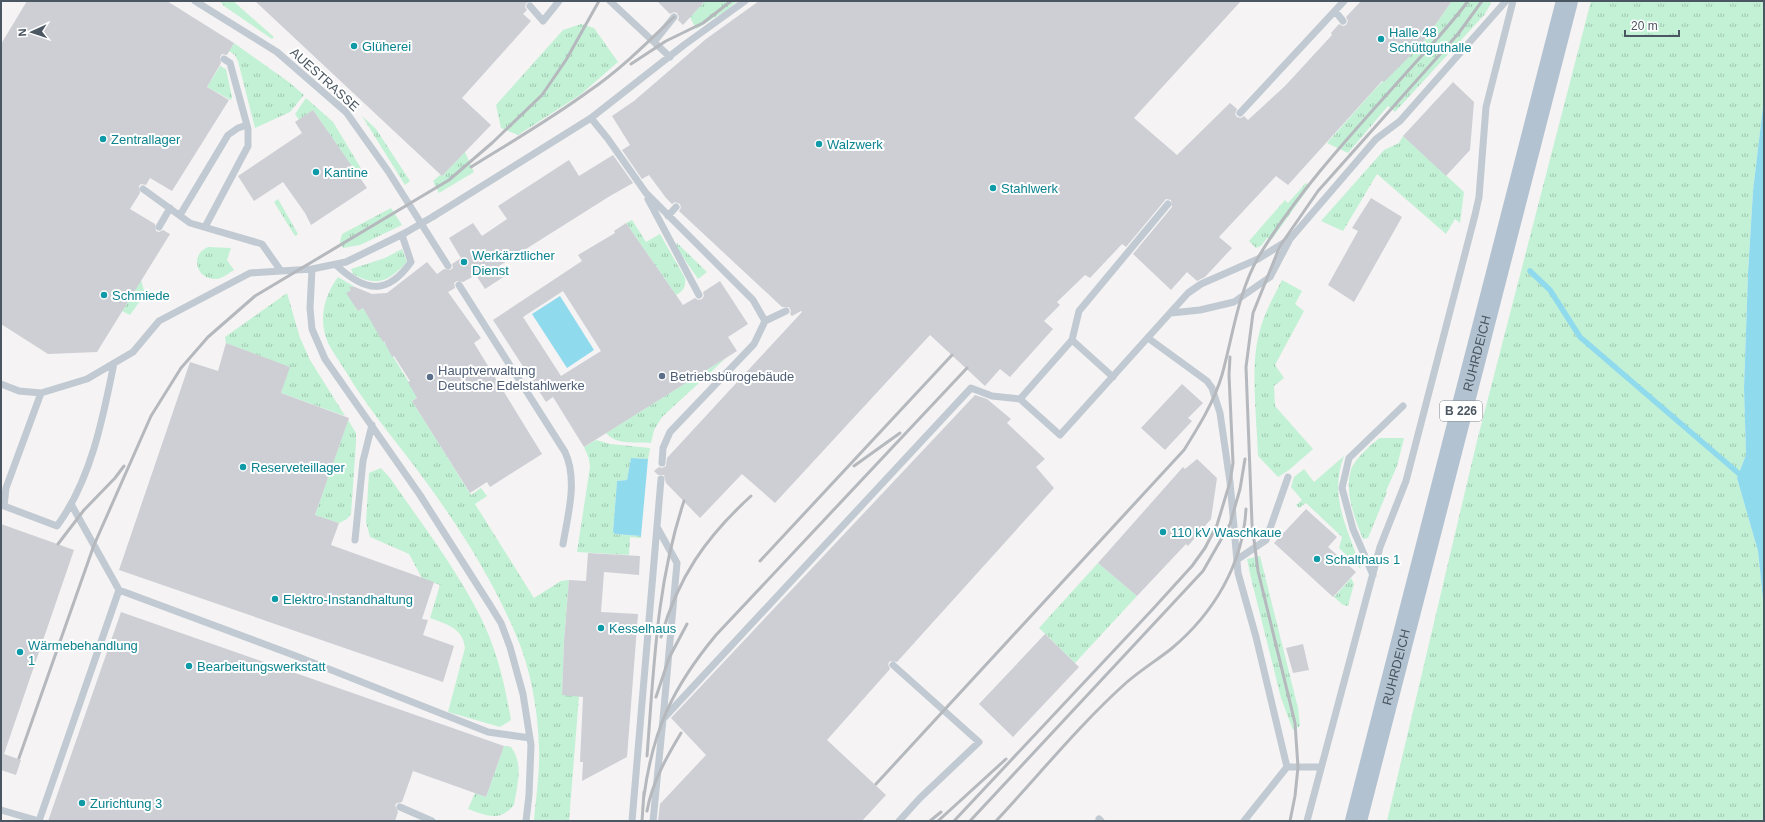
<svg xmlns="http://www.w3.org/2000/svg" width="1765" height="822" viewBox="0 0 1765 822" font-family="Helvetica,sans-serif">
<defs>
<pattern id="grass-tufts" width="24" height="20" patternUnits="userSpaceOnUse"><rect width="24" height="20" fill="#c3f1d5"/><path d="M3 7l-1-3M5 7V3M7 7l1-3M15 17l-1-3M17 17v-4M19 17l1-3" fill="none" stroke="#a0c6b0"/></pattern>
</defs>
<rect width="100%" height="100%" fill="#f5f3f3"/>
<!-- grass -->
<path fill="url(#grass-tufts)" d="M220,1H233L274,37L272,39L224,6Z
M705,1H737L727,10L696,29L690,17Z
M1452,1H1492L1485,14L1395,112L1388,106L1348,153L1327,143L1376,88L1421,45Z
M1591,1H1764V98L1753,191L1748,271L1744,388L1746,455L1737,478L1758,551L1764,610V821H1387L1477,441Z
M581,24L594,28L618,62L580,95L518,135L501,128L496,105L563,30Z
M234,43L290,83L304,95L290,112L255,128L238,61L235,55L229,51Z
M220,66L226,69L232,97L231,100L207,87Z
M306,98L333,122L362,170L357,174L313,110L299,120L295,114Z
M362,116L376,129L410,181L405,185Z
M1403,136L1464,192L1460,223L1455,219L1446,234L1377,174L1343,231L1321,221L1384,150L1399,143Z
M465,152L474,172L439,193L433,181L440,175L442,176Z
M1306,183L1310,186L1272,239L1267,238L1261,246L1256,248L1249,241L1285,200L1288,203Z
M278,199L298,234L295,236L274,202Z
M391,208L402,225L360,245L343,248L340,242L342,234Z
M632,220L646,242L660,234L685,278C686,286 684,291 676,295L626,223Z
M677,243L707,272L698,279L676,247Z
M208,247L231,248L227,260L234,270C229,273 223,278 217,279C196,280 189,255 208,247Z
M402,249L407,262C388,282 377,287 353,274L351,269L385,258Z
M338,277L355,287L347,293L358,311L363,308L418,397L412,401L471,495L481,488L487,496L475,504L534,598L561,581L569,580L564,641L562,694L579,696L569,821H534C536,797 540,772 539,748C538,711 531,669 516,635C490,573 452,516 412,463C388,432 366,405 346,372C340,362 333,353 328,343C318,320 324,296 338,277Z
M141,280L145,294L130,315L122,311Z
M1282,280L1302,291L1295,304L1304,311L1275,365L1284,378L1274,386L1275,406L1313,449L1289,470L1278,477L1258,456C1257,420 1250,367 1259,334C1263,315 1273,298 1282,280Z
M287,293L300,338L310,360L345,416L281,393L289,367L226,343L225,337Z
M726,358L662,417L654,430L651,443C637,442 615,445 606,433Z
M348,420L356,433V442L351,514L347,519L339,523L315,515Z
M1380,438H1404L1397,466L1386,491L1387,492L1368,538L1363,539C1355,520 1344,491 1351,470C1353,461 1372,443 1380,438Z
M596,440L610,444L650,448L648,459L631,458L627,480L617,481L613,532L615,534L641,536V538L630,537L629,555L577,552L590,467L589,459L584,447Z
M1344,456C1328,498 1349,530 1361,569L1339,548L1342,537L1306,503L1299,508L1296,505L1302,500L1291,487L1294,477L1304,469L1314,482Z
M381,468L390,478C421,523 456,568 481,618C497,650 505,685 511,720L500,727L448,712L465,648C463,628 446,624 430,618L440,585L422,578L409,554L370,537L366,522L369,473Z
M1260,556L1298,708L1300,726L1293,730L1281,698L1251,578L1247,559Z
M1098,563L1137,596L1075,663L1039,628Z
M1351,578L1354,584L1348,606L1343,605L1334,597Z
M504,746L511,747C524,764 517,786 514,805C500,822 487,816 468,809L475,793L486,797Z"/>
<!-- water -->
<path fill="#90daee" d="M1764,98V610L1758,551L1737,478L1746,455L1744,388L1748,273L1753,191Z
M560,296L594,350L567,368L532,314Z
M631,458L648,459L641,536L615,534L613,532L617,481L627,480Z"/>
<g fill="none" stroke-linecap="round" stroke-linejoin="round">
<!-- stream -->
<path stroke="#90daee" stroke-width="5.5" d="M1530,271L1550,290L1580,337L1744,478"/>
</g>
<!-- building -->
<path fill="#cdcfd5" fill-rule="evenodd" d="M27,1H167L234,43L227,55L222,54L220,57L221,63L207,87L229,100L172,191L150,178L146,185L141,184L139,186L140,193L130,209L155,224L156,231L159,232L163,230L170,234L97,352L48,354L1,324V44Z
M255,1H535L526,3L525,7L527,10L523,14L531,21L462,98L491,125L442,176Z
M657,1H705L683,25L678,20L679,17L677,13L674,12L670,14Z
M759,1H1241L1134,118L1177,155L1230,103L1237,109L1235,114L1237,117L1241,118L1244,116L1248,120L1285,86L1332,35L1331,33L1339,24L1343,26L1346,25L1348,21L1346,17L1361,1H1452L1421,45L1384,82L1382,81L1288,185L1276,176L1219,237L1232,248L1205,277L1197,281L1187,272L1171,290L1133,254L1172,207L1171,200L1166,199L1126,247L1122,244L1090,278L1085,275L1057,302L1060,305L1044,321L1053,329L1010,377L1000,369L985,386L930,335L775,503L742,474L700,518L666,483L664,475H658L654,471L659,467L662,468L666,466L667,458L802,312L801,311L792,316L790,314L791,311L789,307H782L679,211L681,208L680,204L675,202L672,204L666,198L649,175L642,179L622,150L630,145L612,116L634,101L706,39Z
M1453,82L1474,102L1470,150L1446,176L1403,136Z
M313,110L367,188L311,225L305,213L283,182L254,201L238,176L302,133L295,122Z
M613,155L633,183L610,196L499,266L505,276L485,289L476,275L463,282L457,281L454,283L455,288L448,292L481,338L474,343L542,454L490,487L487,482L470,493L412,401L417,398L408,382L410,381L394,356L392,357L384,341L383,342L363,308L358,311L346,293L351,290L349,287H355L372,294L387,293L427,262L437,274L444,269L450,270L453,268L452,264L461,258L449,238L473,223L482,236L507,219L498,206L569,160L579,176Z
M1371,198L1402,217L1354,302L1328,285L1358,231L1352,228Z
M626,223L683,305L695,298L698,300L702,299L704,296L703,292L720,281L748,324L728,337L737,351L584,447L553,397L546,402L493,320L582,261L578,255L615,233L614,231ZM563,291L601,351L561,376L523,317Z
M226,343L290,367L281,393L349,418L315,515L339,523L331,545L434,582L422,619L428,620L423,635L454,646L443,682L119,570L190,362L218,371Z
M1182,384L1203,403L1188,418L1192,421L1165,450L1141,428Z
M975,395L987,399L1011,419L1007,423L1045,459L1036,467L1054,488L897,662L890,661L888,664L890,669L827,740L886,795L862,821H658L660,804L706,755L671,718Z
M1197,459L1217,478L1211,519L1188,546L1186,544L1137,596L1098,563L1183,467L1185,469Z
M1306,509L1337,537L1328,547L1356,572L1333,597L1274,543Z
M1,524L74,550L4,754L21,760L16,775L1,770Z
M588,553L640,556L639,575L604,572L601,612L638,614L627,757L582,781L583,762H580L583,697L562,695L564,641L569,580L586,581Z
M121,612L504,746L486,797L413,771L402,802L397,803L395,805L398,812L395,821H48Z
M1045,634L1079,667L1013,737L979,704Z
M1303,644L1309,670L1293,673L1286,648Z"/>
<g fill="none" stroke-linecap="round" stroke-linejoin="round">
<!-- service -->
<path stroke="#c1cad2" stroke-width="7" d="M195,1L277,52L346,112L388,171L448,266
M610,1L670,57
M530,6L543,21L559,1
M1335,11L1343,21
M654,42L674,17
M1240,113L1344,1
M591,118L608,139L646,193L753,300L765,321L754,344L670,432L663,448L662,463
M143,189L190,223L262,244L281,271
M648,199L699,295
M180,215L228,135L238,128L247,125
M434,216L591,118L684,45L745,1
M668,216L676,207
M159,227L170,208
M205,227L248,146V129L230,63L224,59
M405,233L346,262L312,269L310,308L312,329L325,359L420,495L490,605L501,623L510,647L523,694L531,745L529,795L526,821
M336,265C365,292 387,296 411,262L402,235
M459,285L565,452C578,480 568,514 563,544
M1171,313L1200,310L1234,302L1270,277L1289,241
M765,321L786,311
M1148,338L1207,381L1212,388L1220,413L1230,482L1238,573L1256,637L1287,767H1321
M1072,340L1079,311L1168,204
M1113,377L1072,340L1020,399L1060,435L1188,293L1201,284L1258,259L1290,239L1376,139L1400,121L1506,1
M1,384L19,391L41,393L87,379L133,352L159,321L250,273L312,269
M41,393L6,488L4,506L57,526C91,480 103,418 114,363
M71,504L119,590L296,656L488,732L530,738
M657,527L677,563L663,719
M355,540L363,461L372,425
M1238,559L1266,540L1288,477
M1373,575L1353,529L1342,488L1349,458L1403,406
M893,665L979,742L920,798L899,821
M400,807L432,821
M1,810L39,821
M1099,819L1101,821
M39,821L119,590
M632,821L661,479
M653,821L663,719L971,388L992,396L1020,399
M1244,821L1287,767
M1307,821L1380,547L1406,481L1475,215L1479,197L1486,107L1513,1"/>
<!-- primary -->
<path stroke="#b3c2d1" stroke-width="22" id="s1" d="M1356,821L1567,1"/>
<!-- rail -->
<path stroke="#b5b8bd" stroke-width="3" d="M631,64L666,41L703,23L731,1
M471,167C511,142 551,119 589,91C620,70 647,43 674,17
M854,466L900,433
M58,544L84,510L115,478L124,466
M760,561L952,355
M661,637C678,577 706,537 751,496
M656,697L669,658L687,624
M647,756C654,669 656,585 684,501
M19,758L94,545L151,416L181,368L208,337L255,296L449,180L492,143L542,95L566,60L599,1
M876,784L1184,450C1199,426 1214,402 1222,375C1233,335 1238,292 1259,256C1302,185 1360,125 1415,63C1433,43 1452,23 1468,1
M644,796C653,729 673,687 716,635L967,368
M647,811C652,783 666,758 681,733
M642,821L644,792
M930,821L941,812
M938,821L1006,759
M954,821L1152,610L1192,566L1205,548L1217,525L1230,482L1233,463L1229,375L1230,357
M970,821L1203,571L1230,524L1240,489L1245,459
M996,821C1039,775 1080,724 1127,682C1141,670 1157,660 1171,649C1213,614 1243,565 1246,509
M1290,821L1295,796L1298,767L1295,723L1258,571L1252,524L1246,367L1253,313L1280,246L1318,191L1458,34L1482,1"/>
<!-- service-bridge -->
<path stroke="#c1cad2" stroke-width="7" d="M405,233L434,216"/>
</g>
<!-- markers -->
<g fill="#0f9aa8" stroke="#fff" stroke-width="1.5">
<circle cx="1381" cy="39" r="4"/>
<circle cx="354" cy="46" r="4"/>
<circle cx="103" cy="139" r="4"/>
<circle cx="819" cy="144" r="4"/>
<circle cx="316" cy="172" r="4"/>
<circle cx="993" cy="188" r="4"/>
<circle cx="464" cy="262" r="4"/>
<circle cx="104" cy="295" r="4"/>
<circle cx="243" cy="467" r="4"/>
<circle cx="1163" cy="532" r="4"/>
<circle cx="1317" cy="559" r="4"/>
<circle cx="275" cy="599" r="4"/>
<circle cx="601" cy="628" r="4"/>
<circle cx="20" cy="652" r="4"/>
<circle cx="189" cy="666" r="4"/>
<circle cx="82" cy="803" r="4"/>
</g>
<g fill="#5c6f8a" stroke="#fff" stroke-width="1.5">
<circle cx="662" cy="376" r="4"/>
<circle cx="430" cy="377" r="4"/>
</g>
<g text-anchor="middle" stroke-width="4" stroke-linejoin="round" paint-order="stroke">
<!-- shield labels -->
<rect fill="#fff" stroke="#808990" stroke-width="1" x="1440" y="401" width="42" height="20" rx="3"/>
<g font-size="12" font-weight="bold" fill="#4a5661">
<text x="1461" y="415">B 226</text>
</g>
<!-- culture labels -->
<g font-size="13" fill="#0d838f" stroke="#fff" text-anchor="start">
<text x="1389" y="37">Halle 48<tspan x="1389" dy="15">Schüttguthalle</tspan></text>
<text x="362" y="51">Glüherei</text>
<text x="111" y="144">Zentrallager</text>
<text x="827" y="149">Walzwerk</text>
<text x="324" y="177">Kantine</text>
<text x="1001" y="193">Stahlwerk</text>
<text x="472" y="260">Werkärztlicher<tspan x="472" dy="15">Dienst</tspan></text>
<text x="112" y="300">Schmiede</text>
<text x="251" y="472">Reserveteillager</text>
<text x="1171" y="537">110 kV Waschkaue</text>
<text x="1325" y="564">Schalthaus 1</text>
<text x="283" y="604">Elektro-Instandhaltung</text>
<text x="609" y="633">Kesselhaus</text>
<text x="28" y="650">Wärmebehandlung<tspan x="28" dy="15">1</tspan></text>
<text x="197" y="671">Bearbeitungswerkstatt</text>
<text x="90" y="808">Zurichtung 3</text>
</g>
<!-- street labels -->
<g font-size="13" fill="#4a5661" stroke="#fff">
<text transform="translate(325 79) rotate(42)" y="5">AUESTRASSE</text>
<text dy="5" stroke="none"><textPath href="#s1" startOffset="483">RUHRDEICH</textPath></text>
<text dy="5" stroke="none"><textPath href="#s1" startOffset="159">RUHRDEICH</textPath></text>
</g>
<!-- service labels -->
<g font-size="13" fill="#4e5e75" stroke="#fff" text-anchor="start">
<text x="438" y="375">Hauptverwaltung<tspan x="438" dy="15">Deutsche Edelstahlwerke</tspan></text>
<text x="670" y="381">Betriebsbürogebäude</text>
</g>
</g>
<!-- border -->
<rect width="1765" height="822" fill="none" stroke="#4a5661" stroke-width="4"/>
<!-- north arrow -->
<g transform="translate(32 32) rotate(267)" stroke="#ffffff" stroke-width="3" paint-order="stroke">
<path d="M0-3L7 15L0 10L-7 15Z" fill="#4a5661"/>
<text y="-6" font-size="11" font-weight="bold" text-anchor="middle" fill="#4a5661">N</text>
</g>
<!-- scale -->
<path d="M1625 30v6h54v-6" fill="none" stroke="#4a5661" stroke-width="2"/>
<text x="1631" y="30" font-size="12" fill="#4a5661" stroke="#ffffff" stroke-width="3" paint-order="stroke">20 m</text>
</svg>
